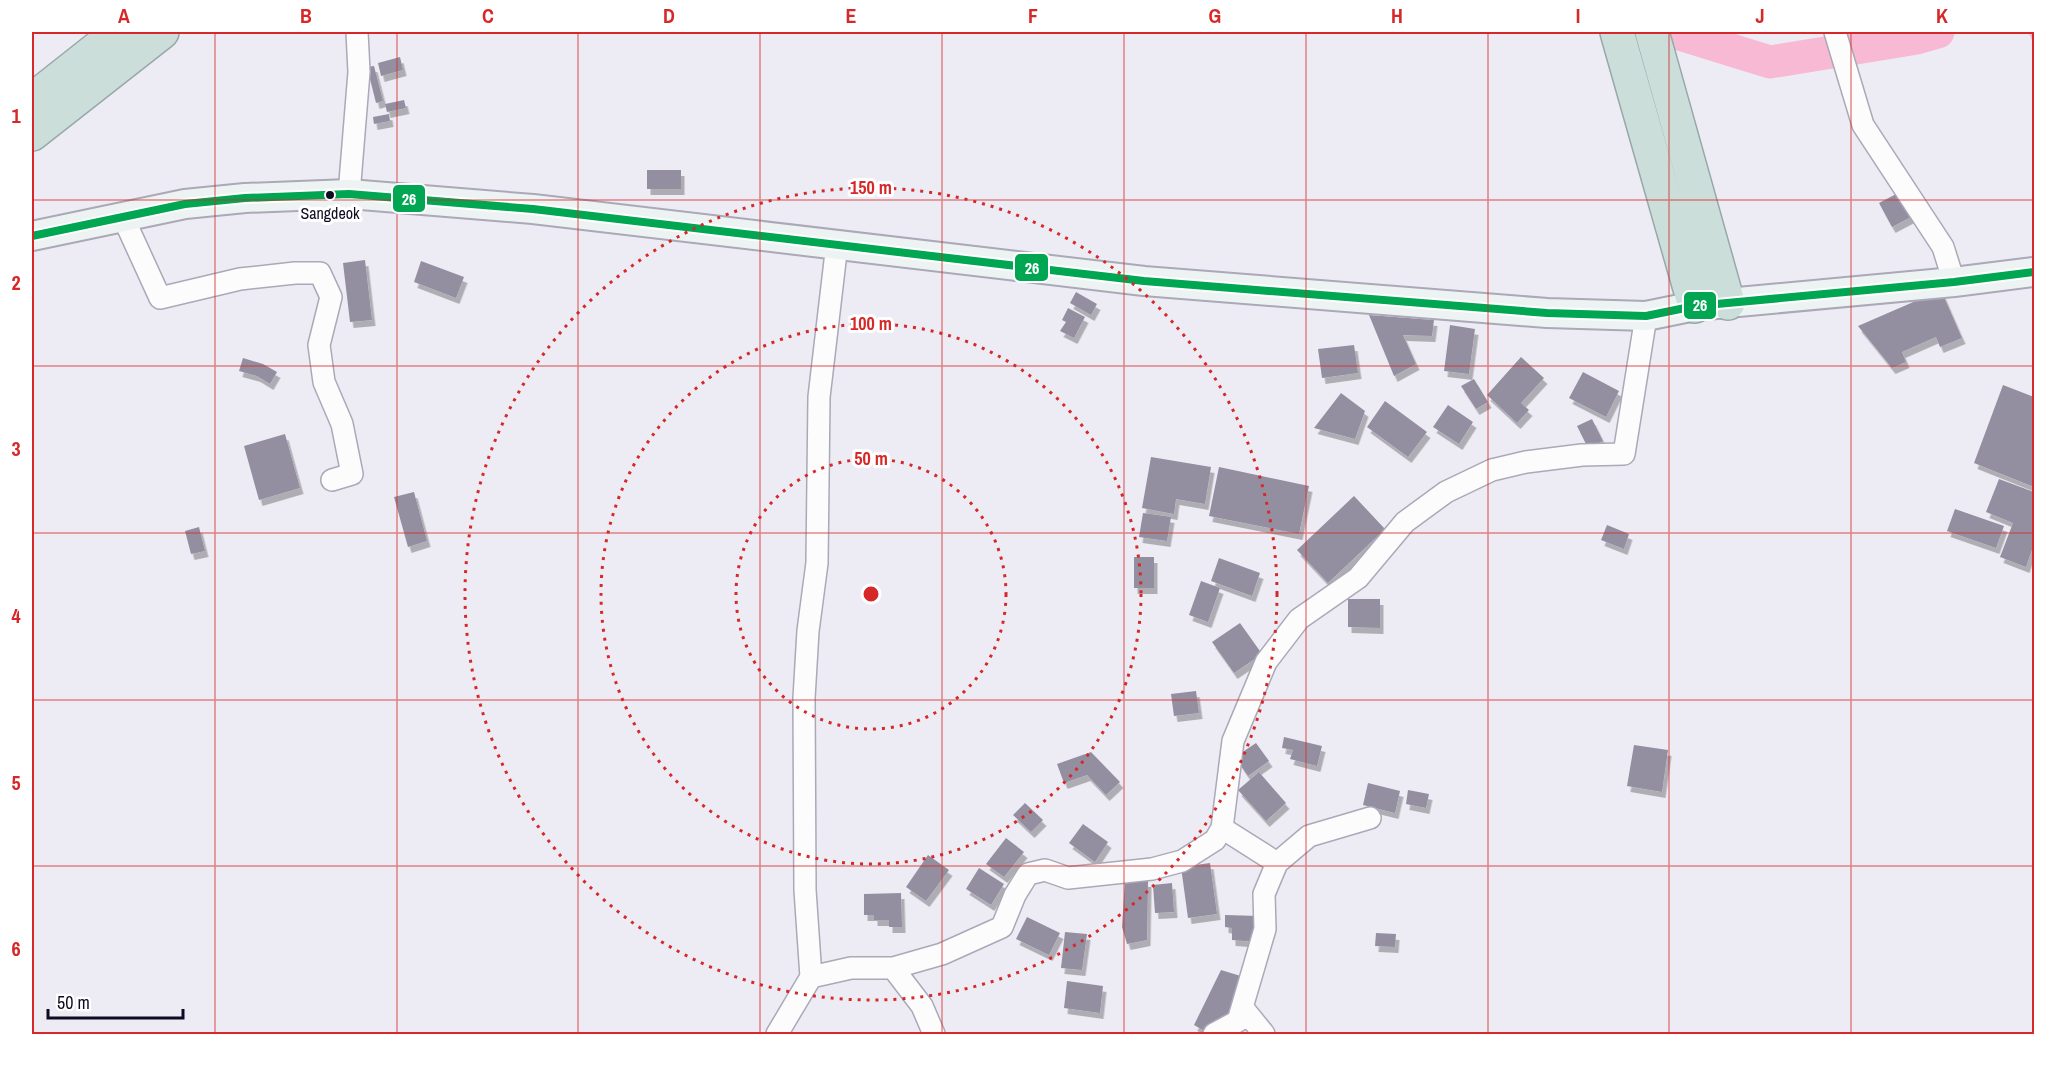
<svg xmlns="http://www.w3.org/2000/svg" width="2066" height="1066" viewBox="0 0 2066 1066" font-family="'Archivo Narrow',sans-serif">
<defs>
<filter id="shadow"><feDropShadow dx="3.5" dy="6" stdDeviation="0" flood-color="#0004"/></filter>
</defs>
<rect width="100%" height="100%" fill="#edecf4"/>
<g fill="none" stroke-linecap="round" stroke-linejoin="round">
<!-- stream -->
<path stroke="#f7b9d4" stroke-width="5" d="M2031,32L2034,39"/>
<!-- river -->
<path stroke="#f7b9d4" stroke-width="33" d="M1673,32L1770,62L1917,38L1938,32"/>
</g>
<!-- building -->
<path fill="#948fa0" filter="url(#shadow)" d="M400,57L403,70L381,76L378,63Z
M374,66L383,101L376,103L367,67Z
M404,100L406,108L387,112L385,104Z
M389,114L390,121L374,124L373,117Z
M647,170H681V189H647Z
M1898,193L1911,217L1892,227L1879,203Z
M365,260L372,320L350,322L343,263Z
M421,261L464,277L456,298L414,282Z
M1941,290L1962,338L1940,347L1936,337L1902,352L1906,362L1892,368L1858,326Z
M1076,292L1097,304L1091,315L1070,303Z
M1068,308L1085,317L1074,338L1060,331L1066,322L1062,320Z
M1369,315L1434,320L1432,336L1403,335L1416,364L1394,376Z
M1450,325L1475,329L1469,374L1444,371Z
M1354,345L1358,373L1322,378L1318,349Z
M1521,357L1544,378L1521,403L1529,410L1517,423L1487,395Z
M243,358L263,364L277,372L270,384L257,376L239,371Z
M1583,372L1619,391L1606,417L1569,398Z
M1474,379L1488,402L1476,409L1461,386Z
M2003,385L2034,397V487L1974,463Z
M1341,393L1365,411L1355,439L1314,428Z
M1385,401L1427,432L1408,457L1367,427Z
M1448,405L1473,422L1459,444L1433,427Z
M1592,419L1603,441L1588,448L1577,426Z
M285,434L300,488L259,500L244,446Z
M1151,457L1211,467L1205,504L1176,499L1174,514L1142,508Z
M1219,467L1309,486L1299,534L1209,516Z
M1999,479L2034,492V544L2026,567L2000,557L2013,523L1986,512Z
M414,492L427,541L408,547L394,497Z
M1354,496L1385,529L1328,583L1297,550Z
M1955,509L2004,526L1996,548L1947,531Z
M1143,513L1171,517L1167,541L1139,537Z
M1607,525L1629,534L1624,549L1601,540Z
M199,527L205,551L191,554L185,531Z
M1134,557H1154V588H1134Z
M1219,558L1260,573L1252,596L1211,581Z
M1201,581L1220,588L1208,622L1189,615Z
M1348,599H1380V628L1348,627Z
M1240,623L1262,654L1234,673L1212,642Z
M1196,691L1199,713L1174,716L1171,694Z
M1284,737L1322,746L1317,766L1290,759L1293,750L1282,748Z
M1256,743L1269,761L1248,776L1235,757Z
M1634,745L1668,750L1662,792L1627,786Z
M1091,752L1120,782L1106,795L1087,775L1064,783L1057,764Z
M1259,772L1286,803L1266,821L1238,790Z
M1368,783L1400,791L1395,813L1363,805Z
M1408,790L1429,794L1426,808L1406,804Z
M1025,803L1043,820L1031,832L1013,815Z
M1083,824L1108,842L1095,862L1069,843Z
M1006,838L1024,852L1004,877L986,864Z
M928,855L949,870L926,901L906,887Z
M1210,863L1217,914L1188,918L1181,867Z
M979,868L1004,884L991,905L966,889Z
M1125,880L1148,881L1147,940L1127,944L1122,927Z
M1172,883L1174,912L1155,913L1153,885Z
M901,893L902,927H889V920H874V915H864V894Z
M1225,915L1259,916L1258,942L1232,940V928L1225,927Z
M1027,917L1060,933L1049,955L1016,939Z
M1065,932L1087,934L1082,970L1061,968Z
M1376,933L1396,934L1395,947L1375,946Z
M1221,970L1244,977L1232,1017L1206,1032L1194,1025Z
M1067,981L1103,986L1100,1013L1064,1008Z"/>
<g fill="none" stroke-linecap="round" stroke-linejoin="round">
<!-- minor casing -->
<g stroke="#aba8b8" stroke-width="24">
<path id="minor" d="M1835,32L1863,125L1943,247L1954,282
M349,194L359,72L357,32
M123,217L160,298L240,279L295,273H320L331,297L319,345L324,382L342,424L352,474L332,480
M1222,828L1277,863
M893,968L922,1006L934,1034
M811,977L851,968H893L942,954L1002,927L1015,895L1028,874L1045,870L1068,878L1152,869L1182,861L1215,840L1222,828L1233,741L1266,662L1299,619L1358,578L1405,522L1446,492L1492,470L1526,462L1582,455L1624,454L1646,316
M1242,1007L1264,1034
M777,1034L811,977L805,890L804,698L808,631L817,563L819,397L837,244
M1214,1034L1238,1021L1265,929L1264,894L1277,863L1309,836L1370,818"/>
</g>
<!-- secondary casing -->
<g stroke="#aba8b8" stroke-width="32">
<path id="secondary" d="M32,236L185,204L245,198L349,194L533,209L1144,281L1547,313L1646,316L1695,306L1954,282L2034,272"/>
</g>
<!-- motorway casing -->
<g stroke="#96a8a9" stroke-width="36">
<path id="motorway" d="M1617,32L1695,306
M1652,32L1728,303
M32,100L118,32
M32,134L162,32"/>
</g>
<!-- minor -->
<use href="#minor" stroke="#fcfcfd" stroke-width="21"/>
<!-- secondary -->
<use href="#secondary" stroke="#edf3f3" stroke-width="28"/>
<!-- motorway -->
<use href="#motorway" stroke="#cbdeda" stroke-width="33"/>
<!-- bus-1 casing -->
<g stroke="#fff" stroke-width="12">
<path id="bus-1" d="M32,236L185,204L245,198L349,194L533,209L1144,281L1547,313L1646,316L1695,306L1954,282L2034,272"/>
</g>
<!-- bus-1 -->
<use href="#bus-1" stroke="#00a651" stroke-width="8"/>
</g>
<!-- grid -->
<path fill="none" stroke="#d62828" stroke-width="1.5" stroke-opacity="0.55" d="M215,32V1034M397,32V1034M578,32V1034M760,32V1034M942,32V1034M1124,32V1034M1306,32V1034M1488,32V1034M1669,32V1034M1851,32V1034M32,200H2034M32,366H2034M32,533H2034M32,700H2034M32,866H2034"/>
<!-- distance rings -->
<g fill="none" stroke="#d62828" stroke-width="3" stroke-dasharray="3 6">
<circle cx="871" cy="594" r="135"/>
<circle cx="871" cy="594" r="270"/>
<circle cx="871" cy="594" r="406"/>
</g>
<!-- markers -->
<circle fill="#110a23" stroke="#fff" stroke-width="2" cx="330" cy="195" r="5"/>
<g text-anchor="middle" stroke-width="6" stroke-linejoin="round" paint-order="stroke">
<!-- bus labels -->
<g font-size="16" fill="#110a23" stroke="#fff">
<text x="330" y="219">Sangdeok</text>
</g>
</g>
<circle cx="871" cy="594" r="9" fill="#d62828" stroke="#fff" stroke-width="3"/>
<g font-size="18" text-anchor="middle" font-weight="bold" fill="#d62828" stroke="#fff" stroke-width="6" stroke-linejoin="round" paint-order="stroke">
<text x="871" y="194">150 m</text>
<text x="871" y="330">100 m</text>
<text x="871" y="465">50 m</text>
</g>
<g stroke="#fff" stroke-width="2">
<rect x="392" y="184" width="34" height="29" rx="6" fill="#00a651"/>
<rect x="1014" y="253" width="35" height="29" rx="6" fill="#00a651"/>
<rect x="1683" y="291" width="34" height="29" rx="6" fill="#00a651"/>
</g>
<g font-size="16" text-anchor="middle" font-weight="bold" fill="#fff">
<text x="409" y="205">26</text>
<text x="1032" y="274">26</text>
<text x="1700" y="311">26</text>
</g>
<!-- border -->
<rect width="2066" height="1066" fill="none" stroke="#ffffff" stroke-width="66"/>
<!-- scale -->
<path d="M48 1009v9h135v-9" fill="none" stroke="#110a23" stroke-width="3"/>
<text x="57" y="1009" font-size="18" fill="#110a23" stroke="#ffffff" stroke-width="4.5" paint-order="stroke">50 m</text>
<rect x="33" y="33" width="2000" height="1000" fill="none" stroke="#d62828" stroke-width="2"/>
<g font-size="20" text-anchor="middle" font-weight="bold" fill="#d62828">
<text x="124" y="23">A</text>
<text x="306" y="23">B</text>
<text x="488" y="23">C</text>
<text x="669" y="23">D</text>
<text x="851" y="23">E</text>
<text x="1033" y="23">F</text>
<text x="1215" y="23">G</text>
<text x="1397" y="23">H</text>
<text x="1578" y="23">I</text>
<text x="1760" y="23">J</text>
<text x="1942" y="23">K</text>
<text x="16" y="123">1</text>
<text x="16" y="290">2</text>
<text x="16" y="456">3</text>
<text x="16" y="623">4</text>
<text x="16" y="790">5</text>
<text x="16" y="956">6</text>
</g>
</svg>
